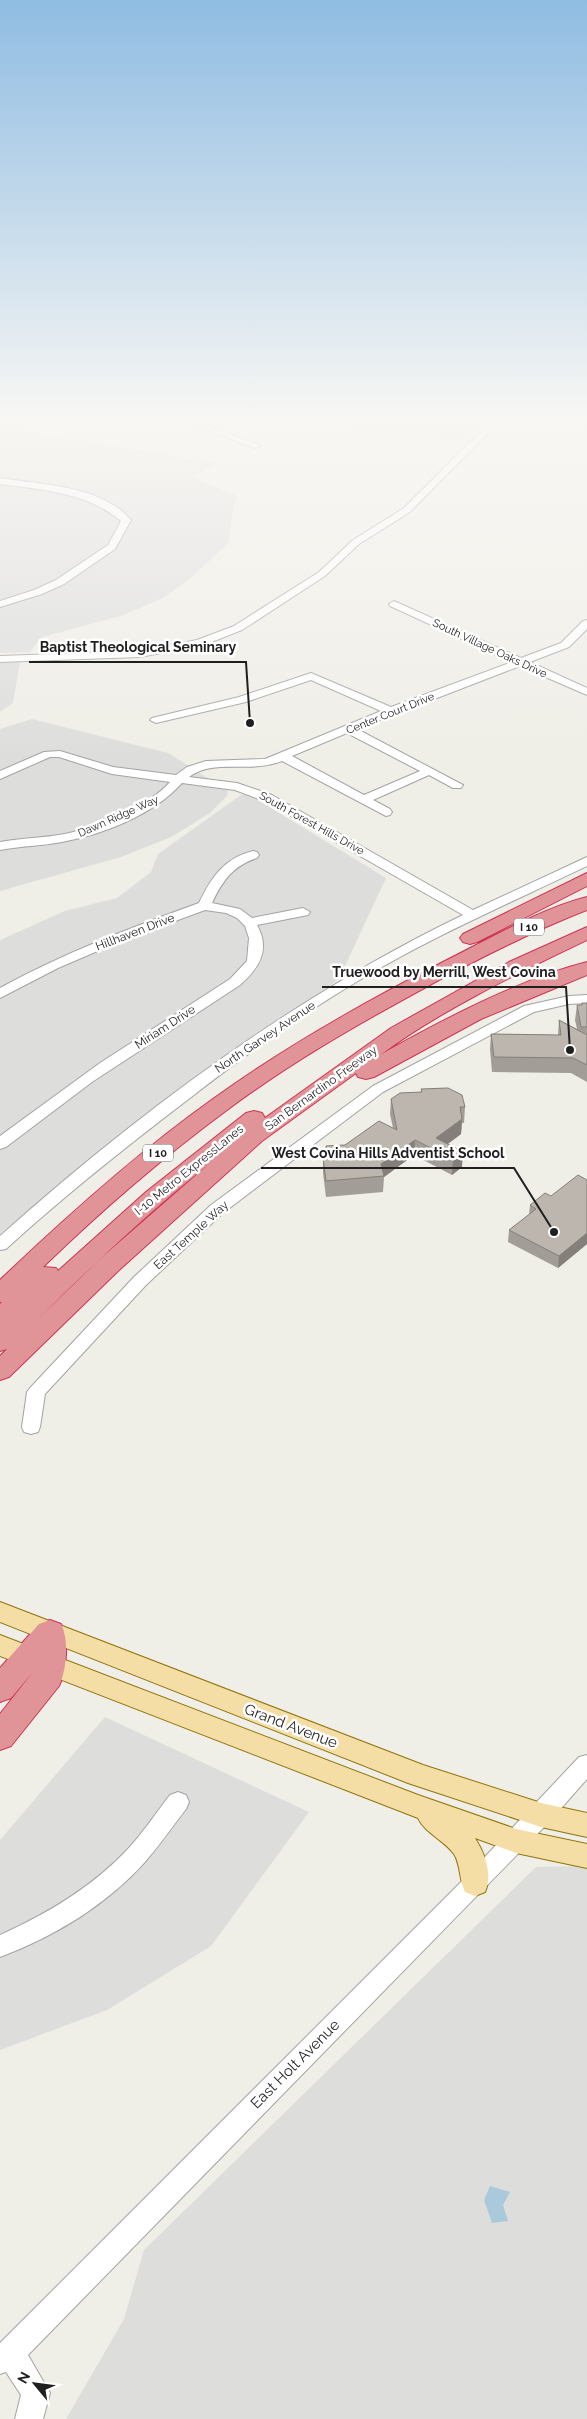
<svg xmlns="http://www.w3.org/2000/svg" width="587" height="2419" viewBox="0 0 587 2419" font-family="Raleway,sans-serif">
<rect width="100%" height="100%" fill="#efeee7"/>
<!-- residential -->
<path fill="#dddddc" d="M325,421H485L463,443L343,426Z
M0,426H12L41,434L218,463L192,477L237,496L233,509L229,542L192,577L163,598L121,616L42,637L30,652L0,653Z
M20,662L13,703L0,712V663Z
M32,719L168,753L228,791L227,796L210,813L171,837L121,857L0,891V729Z
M248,794L386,878L339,979L147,1114L0,1234V940L65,911L117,898L151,872L158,854L241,795Z
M105,1717L309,1812L211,1946L107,2010L0,2050V1840Z
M587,1866V2419H66L124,2319L144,2250L536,1867Z"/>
<!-- water -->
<path fill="#aac9da" d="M490,2186L510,2192L503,2205L508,2221L492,2223L484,2200Z"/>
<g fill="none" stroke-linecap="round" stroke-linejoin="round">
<!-- minor casing -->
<g stroke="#a3a3a3" stroke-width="2">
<path id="minor" d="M185,421H196L261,446L254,448Z
M491,421H500L410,512L359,544L325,576L242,630L204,645L140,657L0,662V656L140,651L197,640L234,626L319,572L353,540L404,508Z
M0,478C42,485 101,485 131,520L115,549L64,584L42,594L0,607V601L34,590L56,580L108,545L121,521C86,492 43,490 0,484Z
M394,601L521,658L561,643L583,621L587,620V629L569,647L530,662L587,688V695L520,666L357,729L463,785L461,788H453L429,775L373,800L390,809L392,812L390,815L386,816L282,761C249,774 214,758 189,777L237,783L272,795L473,910L587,857V866C510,903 431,937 358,981C299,1016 244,1056 190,1098C127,1146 65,1195 6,1249L0,1250V1236C140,1111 293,997 463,915L264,801L235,790L182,783C153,815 104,834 62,842C41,846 20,846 0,850V842C21,838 43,838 65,834C98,827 148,807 170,782L112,774L59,757H50L0,779V771L44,752L60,751L113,767L176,775L187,767L206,761L265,759L381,711L311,680L246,702L156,723L150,720L152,718L239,697L311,673L391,707L512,662L390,606L389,604ZM347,733L420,771L364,795L292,756Z
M253,851L257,852L259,855L257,858C233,866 223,880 212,903L240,909L252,918L303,908L310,912L308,915L257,925C271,950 259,968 240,985L92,1082L6,1147L0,1149V1136L100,1063L230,979L247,961L249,938L245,926L237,918L226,913L205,910L121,941L58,968L0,998V988C64,953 130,928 199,903C211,878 224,858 253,851Z
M587,995V1003L569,1004L534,1012L383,1092L223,1213L146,1285L45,1394L40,1427L38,1432L31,1434L24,1432L22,1427L27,1392L30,1388L134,1277L211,1205L373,1086L524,1006L569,996Z
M587,1755V1779L549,1822L28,2355L50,2393L43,2419H15L21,2395L6,2372L0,2374V2343L467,1876L579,1757Z
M178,1792L186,1795L189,1802L186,1809C172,1827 159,1846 144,1863C105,1906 53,1937 0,1957V1935C47,1914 92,1887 127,1850C143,1833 156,1813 170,1795Z"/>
</g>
<!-- major casing -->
<g stroke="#90750b" stroke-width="2">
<path id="major" d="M0,1602L423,1765L541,1803L587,1813V1837L541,1827L408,1783L0,1622Z
M0,1635L418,1795L516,1829L587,1844V1868L516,1853L475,1838C485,1854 493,1874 485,1892L475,1896L465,1892C459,1880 461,1865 454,1854C444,1840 425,1833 418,1818L0,1656Z"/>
</g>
<!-- highway casing -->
<g stroke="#cf3253" stroke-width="2">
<path id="highway" d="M587,873V886L477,942L470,944L463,942L460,938L463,934Z
M587,897V910C528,933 472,962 417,992C351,1028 287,1065 227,1110C162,1158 101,1211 43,1267L56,1268L58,1271L146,1192L246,1113L254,1111L262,1113L265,1118L391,1028L509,962L587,927V940C516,974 443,1009 380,1055C440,1021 520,979 587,962V975L481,1019L374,1077L366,1079L358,1077L356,1073L262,1141L118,1271L9,1377L0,1380V1356L7,1349L0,1351V1304L2,1302H0V1280C67,1216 137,1153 213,1099C285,1047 363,1003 443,962C485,941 542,908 587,897ZM209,1164L100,1259L37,1320C92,1265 149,1212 209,1164Z
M50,1620L61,1624C69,1639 67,1670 59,1686L11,1746L0,1750V1714L33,1672L11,1698L0,1702V1668L39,1624Z"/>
</g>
<!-- minor -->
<use href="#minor" fill="#fff" fill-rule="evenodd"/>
<!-- major -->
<use href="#major" fill="#f5dda6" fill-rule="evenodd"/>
<!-- highway -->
<use href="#highway" fill="#e19498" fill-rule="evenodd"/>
</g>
<!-- wall -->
<path fill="#a29d96" d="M582,1003H587V1082L571,1073L492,1072L490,1049L491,1034L558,1035L559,1020L577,1029L575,1020L577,1005H581Z
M421,1089L465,1107L464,1123H462L461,1134L448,1144L462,1167L452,1175L414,1155L384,1177L383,1192L326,1197L323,1173V1158H326V1146L345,1145L393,1128L390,1114L391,1099L421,1092Z
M587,1180V1244L558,1268L508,1242L509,1230L529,1215L530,1205L551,1196Z"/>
<!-- shaded-wall -->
<path fill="#847f7a" d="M462,1119L461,1134L438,1151L436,1138Z
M415,1140L414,1155L384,1177L381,1164Z
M463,1152L462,1167L452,1175L453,1159Z
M587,1233V1244L558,1268L559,1256Z"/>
<!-- building -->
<path fill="#bcb6af" stroke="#847f7a" d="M582,1003H587V1027H581L577,1005H582Z
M559,1020L587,1035V1065L573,1058L494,1057L491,1034L561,1035Z
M448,1088L462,1095L465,1107H460L462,1119L436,1138L463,1152L453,1159L415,1140L381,1164L384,1176L326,1181L323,1158L327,1157L326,1146L345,1145L379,1121L397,1130L391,1099L400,1093L422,1092L421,1089Z
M578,1175L587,1180V1233L559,1256L509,1230L536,1209L530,1205L545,1193L551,1196Z"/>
<!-- sky -->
<linearGradient id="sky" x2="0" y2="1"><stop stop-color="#8fbce2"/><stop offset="0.55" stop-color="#f8f7f4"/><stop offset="1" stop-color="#f8f7f4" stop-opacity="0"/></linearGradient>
<rect width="587" height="760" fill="url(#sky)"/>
<g text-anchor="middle" stroke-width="5" stroke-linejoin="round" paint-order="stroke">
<!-- far-street labels -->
<g font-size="11" fill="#1f1f1f" stroke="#fff">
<text transform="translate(490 648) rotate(25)" y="4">South Village Oaks Drive</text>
<text transform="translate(390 713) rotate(-22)" y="4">Center Court Drive</text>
<text transform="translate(118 816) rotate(-24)" y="4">Dawn Ridge Way</text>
<text transform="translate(312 823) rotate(29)" y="4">South Forest Hills Drive</text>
</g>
<!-- shield labels -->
<g fill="#fff" stroke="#626262" stroke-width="1">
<rect x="514" y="918.5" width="30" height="17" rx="4"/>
<rect x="143" y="1144.5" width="30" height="17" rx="4"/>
</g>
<g font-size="11" font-weight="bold" fill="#1f1f1f">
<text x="529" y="931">I 10</text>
<text x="158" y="1157">I 10</text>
</g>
<!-- street labels -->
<g font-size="12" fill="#1f1f1f" stroke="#fff">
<text transform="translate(135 932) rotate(-21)" y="4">Hillhaven Drive</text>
<text transform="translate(165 1027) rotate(-33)" y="4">Miriam Drive</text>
<text transform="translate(265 1037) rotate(-34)" y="4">North Garvey Avenue</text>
<text transform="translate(321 1088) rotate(-36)" y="4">San Bernardino Freeway</text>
<text transform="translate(189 1170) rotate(-39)" y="4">I-10 Metro ExpressLanes</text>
<text transform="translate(191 1235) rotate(-42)" y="4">East Temple Way</text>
</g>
<!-- near-street labels -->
<g font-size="15" fill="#1f1f1f" stroke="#fff">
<text transform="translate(291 1726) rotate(21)" y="5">Grand Avenue</text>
<text transform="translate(295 2064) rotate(-45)" y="5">East Holt Avenue</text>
</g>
</g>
<!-- callouts -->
<path fill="none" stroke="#1f1f1f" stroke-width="2" d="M250 723L246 662H29M570 1050L566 987H322M554 1232L514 1168H261"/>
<g fill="#1f1f1f" stroke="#fff" stroke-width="2">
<circle cx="250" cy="723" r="5"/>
<circle cx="570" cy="1050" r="5"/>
<circle cx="554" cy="1232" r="5"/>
</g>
<g font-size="14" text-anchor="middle" font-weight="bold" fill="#1f1f1f" stroke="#fff" stroke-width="5" stroke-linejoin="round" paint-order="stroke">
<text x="138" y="652">Baptist Theological Seminary</text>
<text x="444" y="977">Truewood by Merrill, West Covina</text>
<text x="388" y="1158">West Covina Hills Adventist School</text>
</g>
<!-- north arrow -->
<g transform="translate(35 2384) rotate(299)" stroke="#ffffff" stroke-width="4" paint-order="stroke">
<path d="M0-4L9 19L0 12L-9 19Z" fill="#1f1f1f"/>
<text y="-8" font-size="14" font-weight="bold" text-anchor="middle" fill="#1f1f1f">N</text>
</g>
</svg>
